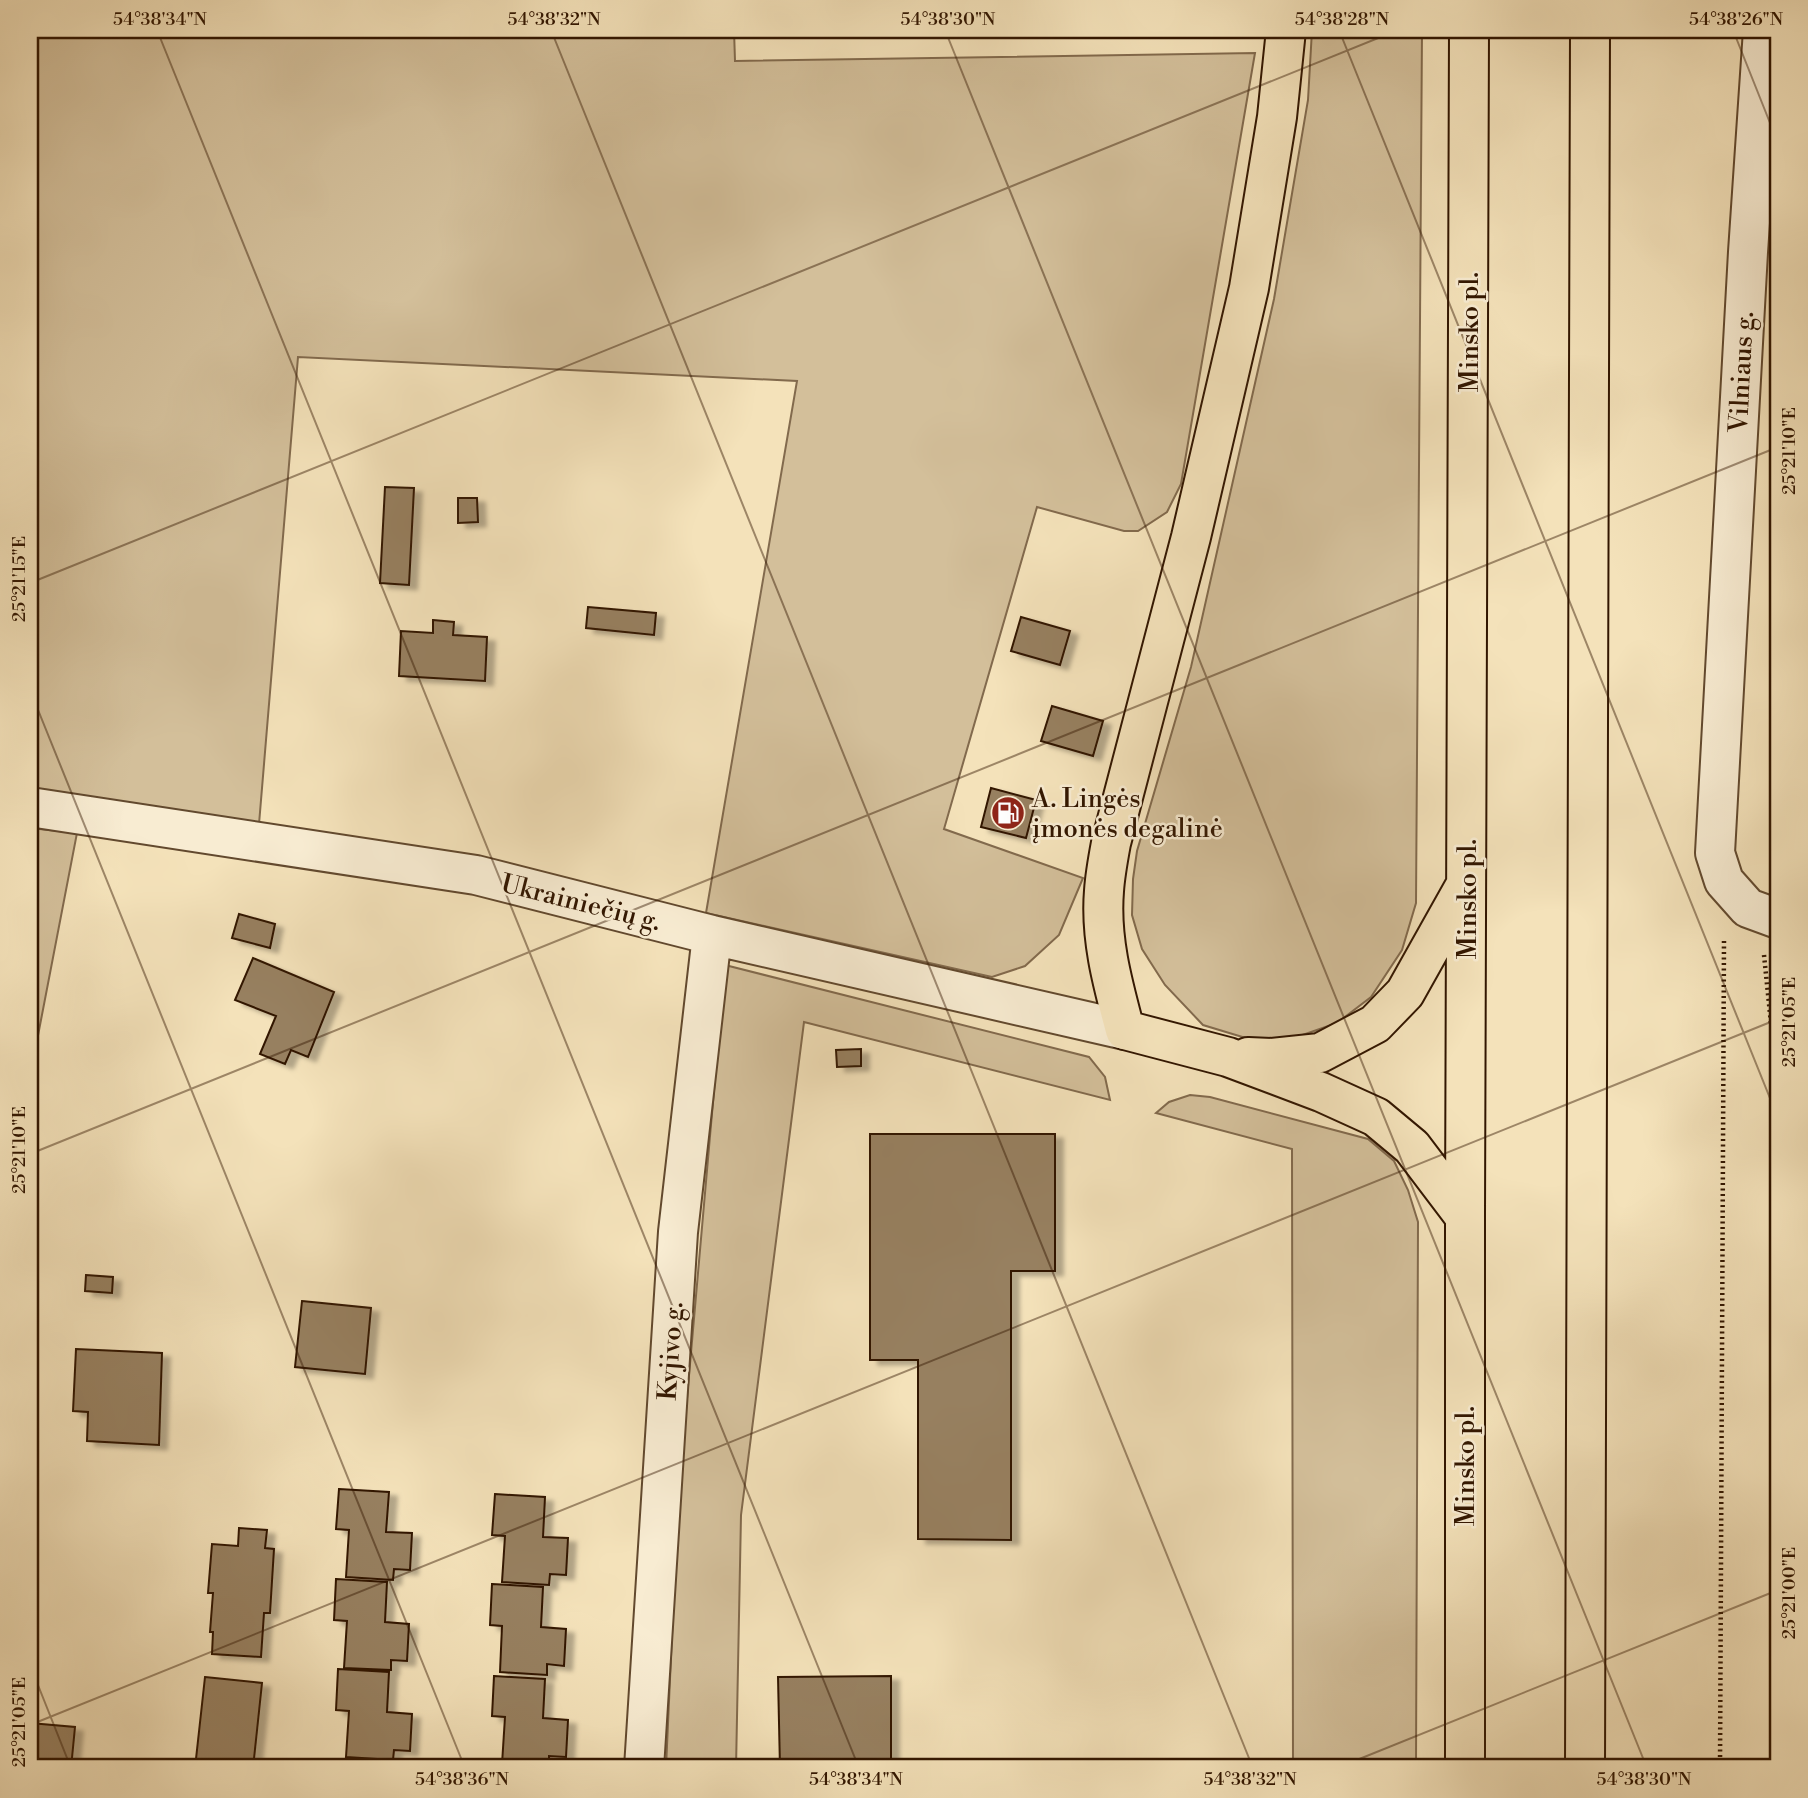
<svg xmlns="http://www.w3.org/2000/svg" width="1808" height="1798" viewBox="0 0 1808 1798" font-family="'Libre Bodoni',serif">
<defs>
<filter id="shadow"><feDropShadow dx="8" dy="4.5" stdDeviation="2" flood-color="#0004"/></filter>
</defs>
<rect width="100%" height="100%" fill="#f4e2ba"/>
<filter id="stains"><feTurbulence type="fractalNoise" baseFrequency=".00286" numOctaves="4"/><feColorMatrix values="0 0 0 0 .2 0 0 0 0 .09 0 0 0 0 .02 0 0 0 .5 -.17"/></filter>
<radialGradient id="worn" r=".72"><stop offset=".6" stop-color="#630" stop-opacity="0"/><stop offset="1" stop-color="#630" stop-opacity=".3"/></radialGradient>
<!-- green -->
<path fill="#d3bf9a" stroke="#826a4d" stroke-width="2" d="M30,30H734L735,61L1255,53L1181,484L1167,512L1138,531H1124L1037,507L944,829L1083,878L1059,935L1025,966L992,977L706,913L797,381L298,357L259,824L30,792Z
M1312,30H1422L1416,903L1402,950L1371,997L1337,1023L1291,1039H1249L1203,1025L1165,985L1142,949L1132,915L1133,879L1137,851L1191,667L1274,299L1308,100Z
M30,828L77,833L30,1077Z
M725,965L1089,1057L1105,1077L1110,1100L804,1022L741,1515L736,1768H666L678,1501Z
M1190,1095L1210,1097L1368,1139L1394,1161L1408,1190L1418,1222L1416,1768H1293L1292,1149L1156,1113L1169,1102Z"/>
<!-- building -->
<path fill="#978061" stroke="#321600" stroke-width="2" filter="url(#shadow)" d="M385,487L414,488L409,585L380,583Z
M458,498H477L478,522L458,523Z
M588,607L656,613L654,635L586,628Z
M1021,617L1070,631L1060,665L1011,651Z
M433,620L454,622L453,635L487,637L485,681L399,676L401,631L433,633Z
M1052,706L1103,721L1093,756L1041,741Z
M991,788L1036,800L1026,838L981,827Z
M239,914L275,924L270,948L232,938Z
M253,958L334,992L308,1057L291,1050L285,1064L260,1054L276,1016L235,1000Z
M861,1049V1066L837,1067L836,1050Z
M870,1134H1055V1271H1011V1540L918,1539V1360H870Z
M86,1275L113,1277L112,1293L85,1291Z
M302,1301L371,1308L365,1374L295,1367Z
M76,1349L162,1353L159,1445L87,1441L88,1412L73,1411Z
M339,1489L389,1492L386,1532L412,1533L410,1570L394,1569L393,1580L346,1577L349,1530L336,1529Z
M495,1494L545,1497L543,1537L568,1538L566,1575L550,1574L549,1585L502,1582L505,1536L492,1535Z
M239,1528L267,1530L265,1548L274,1549L270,1613H264L261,1657L212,1654L213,1632H210L213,1593H208L212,1544L238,1546Z
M336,1579L387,1582L385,1622L409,1624L407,1661L391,1660V1670L344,1668L347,1621L334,1620Z
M492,1584L543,1587L541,1627L566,1629L564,1666L547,1664V1675L500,1672L502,1626L490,1625Z
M338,1669L389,1672L387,1712L412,1714L410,1751L394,1750L393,1760L346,1757L349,1711L336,1710Z
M494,1676L545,1679L543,1718L568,1720L566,1757L549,1756V1767L502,1764L505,1717L492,1716Z
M891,1676V1767L780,1768L778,1677Z
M205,1677L262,1683L253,1768H195Z
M30,1723L75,1727L71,1768H30Z
M336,1759L387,1762V1768H336Z"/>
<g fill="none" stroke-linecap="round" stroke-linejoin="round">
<!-- minor casing -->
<g stroke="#62492e" stroke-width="42">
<path id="minor" d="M1763,30L1748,252L1715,853L1724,881L1748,908L1778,919
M30,807L476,875L712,935L1125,1030
M644,1768L678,1232L712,935"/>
</g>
<!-- trunk casing -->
<g stroke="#321600" stroke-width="42">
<path id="trunk" d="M1286,30L1277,117L1249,288L1191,537L1111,843C1108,859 1105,875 1104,891C1100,939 1113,985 1125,1030L1228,1057L1321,1092L1376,1117L1412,1147L1465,1217
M1248,1057L1271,1058L1320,1053L1375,1024L1405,993L1465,886
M1465,1768V1217L1469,30
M1585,1768L1590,30"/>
</g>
<!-- path -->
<path stroke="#321600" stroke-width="4.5" stroke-dasharray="2 3.5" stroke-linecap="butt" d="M1764,955L1778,1092
M1778,1376L1776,1471L1778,1479
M1720,1768L1724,940"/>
<!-- minor -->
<use href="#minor" stroke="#f8ecd2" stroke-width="38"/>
<!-- trunk -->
<use href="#trunk" stroke="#f4e2ba" stroke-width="38"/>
</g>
<!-- ticks -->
<path fill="none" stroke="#321600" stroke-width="2" stroke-opacity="0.45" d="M157,30L859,1768M551,30L1253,1768M945,30L1647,1768M1339,30L1778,1118M1733,30L1778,143M30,583L1398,30M30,690L465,1768M30,1154L1778,447M30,1665L71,1768M30,1725L1778,1019M1337,1768L1778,1590"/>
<!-- icons -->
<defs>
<g id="fuel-disc" transform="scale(1.75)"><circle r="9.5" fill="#8f2418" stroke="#f8ecd2"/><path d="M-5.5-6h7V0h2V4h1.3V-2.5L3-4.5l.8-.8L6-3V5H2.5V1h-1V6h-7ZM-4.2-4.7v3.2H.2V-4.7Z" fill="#fff"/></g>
</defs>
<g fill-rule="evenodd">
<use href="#fuel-disc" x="1008" y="813"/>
</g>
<g text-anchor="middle" stroke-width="5" stroke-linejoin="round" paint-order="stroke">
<!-- street labels -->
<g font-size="26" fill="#321600" stroke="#f8ecd2">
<text transform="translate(1469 332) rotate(-90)" y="9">Minsko pl.</text>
<text transform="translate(1741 372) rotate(-87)" y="9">Vilniaus g.</text>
<text transform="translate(1467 899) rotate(-90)" y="9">Minsko pl.</text>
<text transform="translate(581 902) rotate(14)" y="9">Ukrainiečių g.</text>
<text transform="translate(670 1351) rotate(-86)" y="9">Kyjivo g.</text>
<text transform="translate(1465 1466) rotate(-90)" y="9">Minsko pl.</text>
</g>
<!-- poi labels -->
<g font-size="26" fill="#321600" stroke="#f8ecd2" text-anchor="start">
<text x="1032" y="807">A. Lingės<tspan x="1032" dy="30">įmonės degalinė</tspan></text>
</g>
</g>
<!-- margin -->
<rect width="1808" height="1798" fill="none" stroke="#f4e2ba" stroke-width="77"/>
<rect x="38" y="38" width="1732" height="1721" fill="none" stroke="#321600" stroke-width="2.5"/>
<g font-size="18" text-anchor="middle" fill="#321600">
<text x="160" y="25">54°38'34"N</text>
<text x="554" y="25">54°38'32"N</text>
<text x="948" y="25">54°38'30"N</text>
<text x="1342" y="25">54°38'28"N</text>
<text x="1736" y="25">54°38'26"N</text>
<text transform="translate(1789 451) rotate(-90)" y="6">25°21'10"E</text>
<text transform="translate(19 579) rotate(-90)" y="6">25°21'15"E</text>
<text transform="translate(1789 1022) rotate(-90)" y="6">25°21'05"E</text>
<text transform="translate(19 1150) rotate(-90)" y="6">25°21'10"E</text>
<text transform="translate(1789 1593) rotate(-90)" y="6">25°21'00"E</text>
<text transform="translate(19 1722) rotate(-90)" y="6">25°21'05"E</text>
<text x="462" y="1785">54°38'36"N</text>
<text x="856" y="1785">54°38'34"N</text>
<text x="1250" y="1785">54°38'32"N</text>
<text x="1644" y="1785">54°38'30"N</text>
</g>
<rect width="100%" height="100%" filter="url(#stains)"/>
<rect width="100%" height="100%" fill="url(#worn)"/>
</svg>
